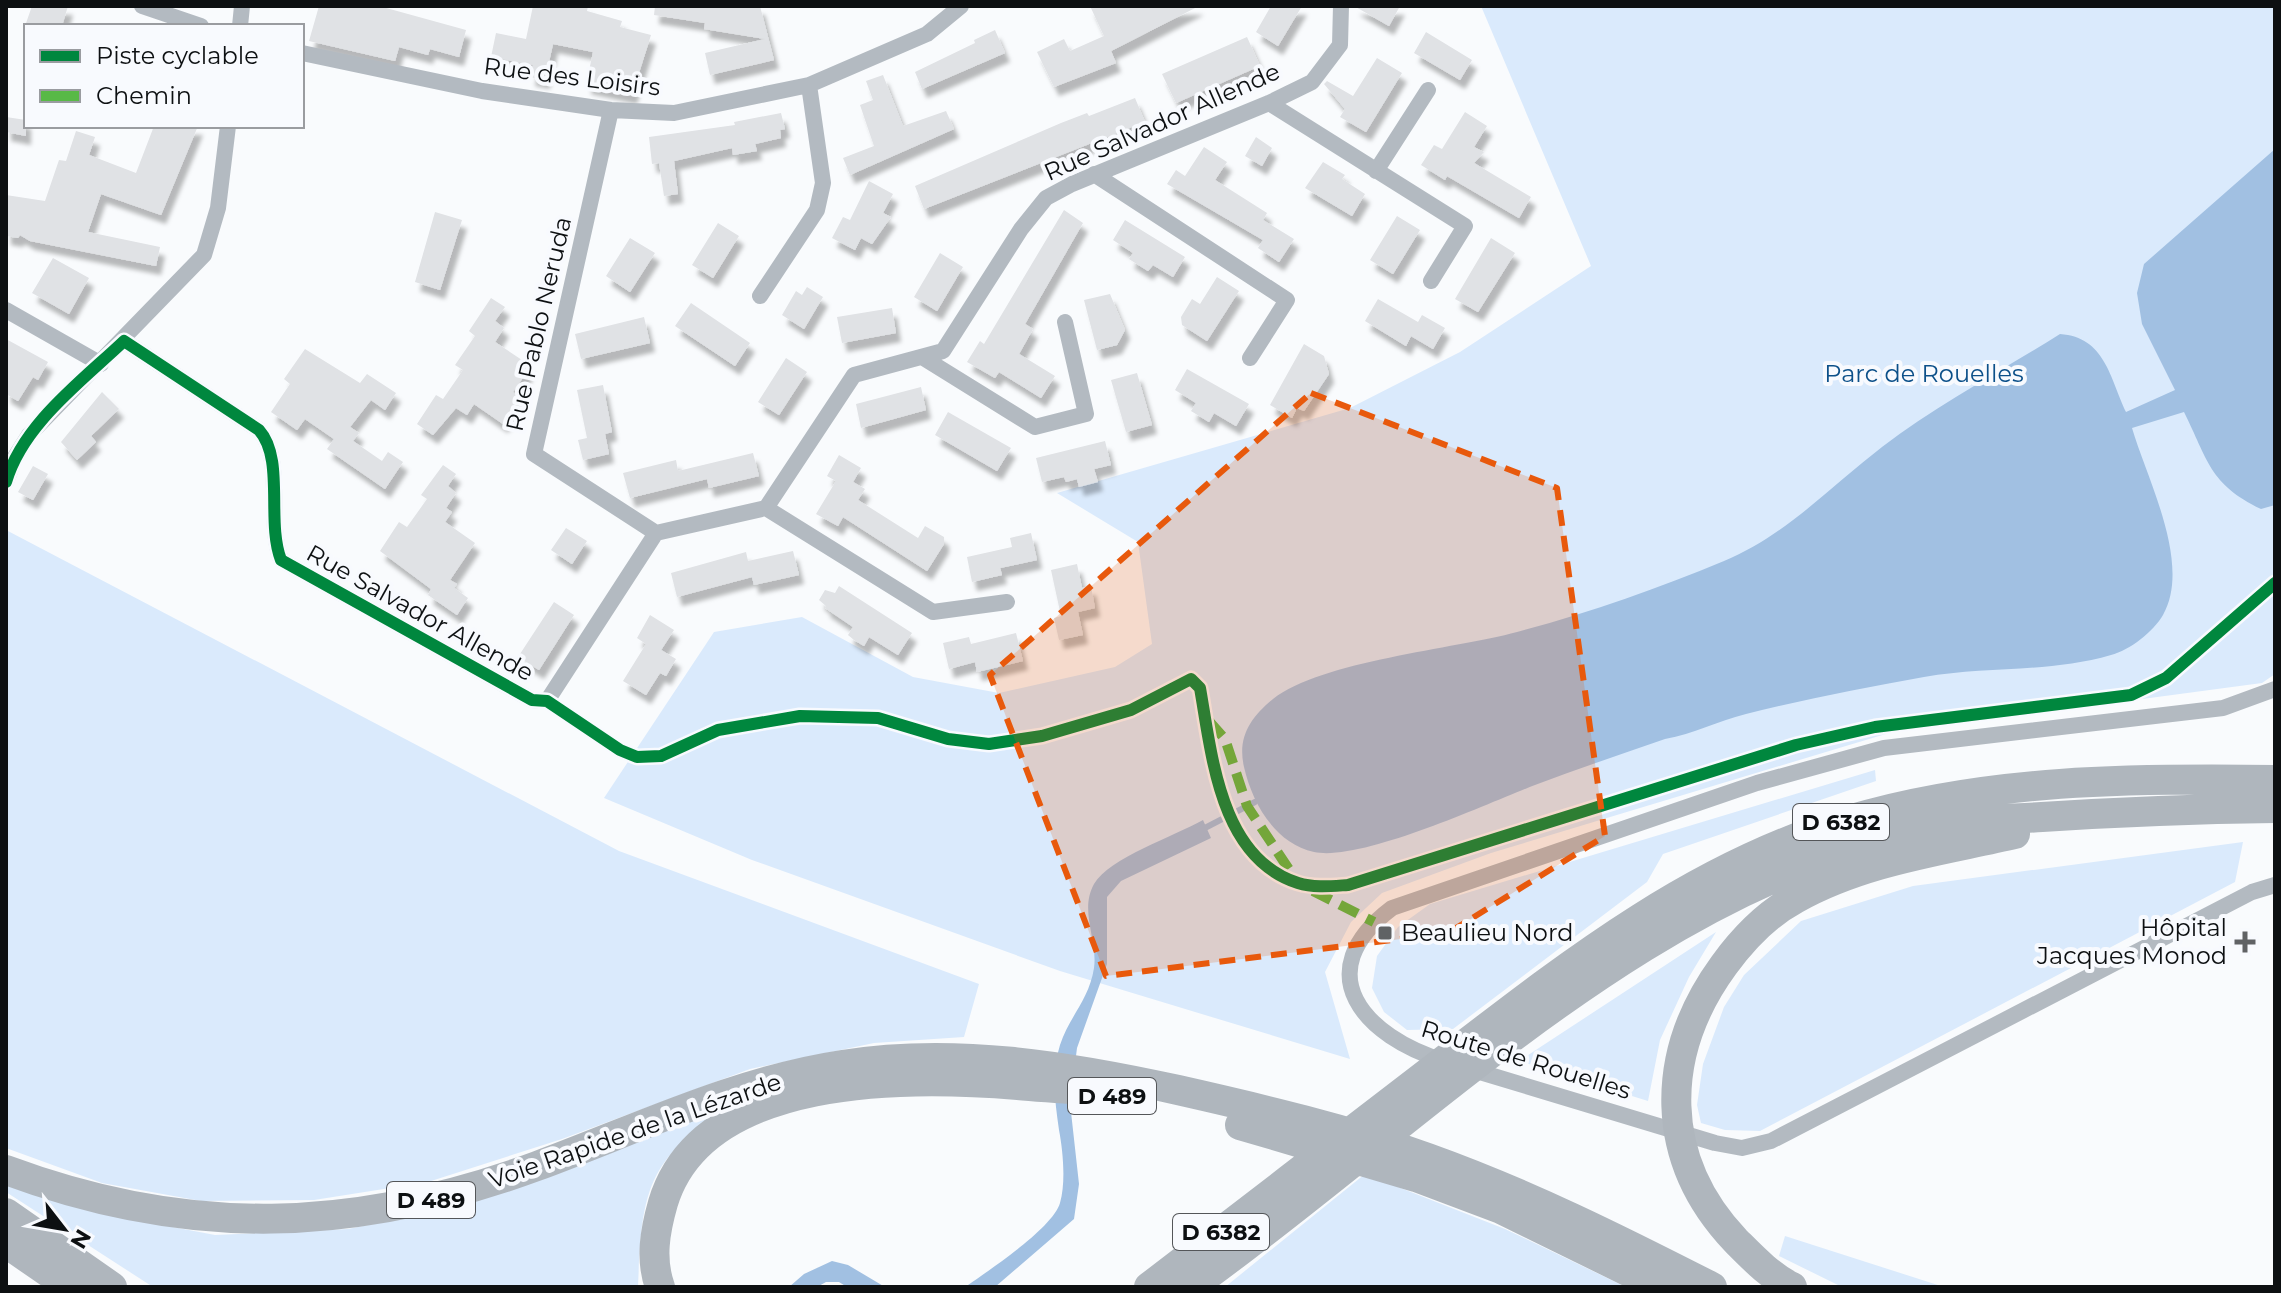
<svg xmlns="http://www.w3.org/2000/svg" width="2281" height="1293" viewBox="0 0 2281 1293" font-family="Montserrat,sans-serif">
<defs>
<filter id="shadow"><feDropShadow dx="5" dy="9" stdDeviation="2" flood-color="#0004"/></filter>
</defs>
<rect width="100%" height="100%" fill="#f9fbfd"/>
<!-- green -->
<path fill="#daeafc" d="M1481,6H2275V674L2262,683L1889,733L1491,853L1382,893L1351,922L1325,972L1350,1059L1060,971L752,860L604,798L714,632L802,617L913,677L999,693L1115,667L1152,644L1138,542L1057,493L1350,408L1460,352L1591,266Z
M6,530L619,851L979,984L964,1037L874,1043L750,1069L562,1139L428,1182L314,1200L201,1201L102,1183L6,1148Z
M1875,770L1876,781L1663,854L1647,882L1453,1029L1407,1030L1384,1012L1372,988L1377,956L1398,927L1430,904Z
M2243,842L2235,882L1760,1131L1725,1130L1701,1123L1697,1105L1703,1064L1724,1007L1744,975L1801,921L1913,886Z
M1716,932L1689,977L1660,1040L1648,1101L1519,1061Z
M733,1103C647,1160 642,1187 638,1287H153L6,1192V1184L94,1212L215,1235L348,1229L449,1209Z
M1365,1174L1505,1229L1626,1287H1225Z
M1785,1236L1944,1287H1842L1779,1256Z"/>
<!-- water -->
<path fill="#a1c0e2" d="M2275,149V505L2261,509C2209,484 2208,460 2184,412L2132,428C2147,479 2192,564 2163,615C2153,632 2130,650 2111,655C2050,673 1986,666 1924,677C1864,688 1805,699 1746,714C1717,721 1694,734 1665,739C1621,754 1578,769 1535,785C1486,804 1361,862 1314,852C1274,843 1252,802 1244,767C1237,737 1251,717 1273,699C1321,661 1454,649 1517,632C1588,613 1657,589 1724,561C1785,536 1830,487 1882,447C1937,405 2001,371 2060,334C2105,337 2110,378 2126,412L2175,390L2142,324L2137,293L2144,264Z
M1203,820L1211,838L1121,881L1107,897V964L1077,1048L1070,1103L1079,1184L1074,1219L995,1287H965C987,1272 1053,1228 1060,1203C1066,1182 1063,1151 1059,1130C1055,1102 1051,1073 1060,1045C1069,1017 1089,1000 1094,968C1098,940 1079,911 1094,884C1109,858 1175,836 1203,820Z
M832,1261L848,1265L885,1287H847L839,1282H826L817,1287H789L804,1274Z"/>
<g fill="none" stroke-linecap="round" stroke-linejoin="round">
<!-- stream -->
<path stroke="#a1c0e2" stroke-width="6" d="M1201,830L1255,802"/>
</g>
<!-- building -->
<path fill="#e0e2e5" filter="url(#shadow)" d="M32,6H68L62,26H25Z
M319,6H379L466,30L459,57L430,49L428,55L399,47L395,61L309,41Z
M533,6H588L587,11L622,21L620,27L651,35L632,95L586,85L593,52L553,44L545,80L530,77L533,65L491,57L496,33L526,39Z
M655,6H760L774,60L710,75L705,53L765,39L704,29L705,23L654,15Z
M1090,6H1199L1111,51L1116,63L1054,87L1037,52L1064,39L1070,51L1104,36Z
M1271,6H1302L1278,46L1256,32Z
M1354,6H1400L1389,26Z
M995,30L1005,53L922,89L915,72L975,43L974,40Z
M1426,32L1472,60L1460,80L1414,53Z
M1247,37L1260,66L1176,103L1162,74Z
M1377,58L1402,73L1366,132L1340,117L1345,109L1324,84L1327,81L1353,96Z
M883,75L903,126L946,111L954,129L850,175L843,158L874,146L860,105L873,100L866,81Z
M1135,98L1145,122L924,209L915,186L1061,123L1087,113L1089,116Z
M1465,112L1487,126L1474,147L1484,152L1474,163L1531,197L1519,218L1447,176L1445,180L1421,165L1434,145L1442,149Z
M781,113L785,129L780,130L781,138L755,144L757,151L733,155L732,148L674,161L678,194L664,196L659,163L652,164L649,137L735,125L734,122Z
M6,117L26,120V136L6,132Z
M154,126H198L161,215L101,194L88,232L160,247L156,266L30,241L20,235L18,238L6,236V195L45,201L59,160L66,161L76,131L95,137L89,155L136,173Z
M1256,137L1272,148L1262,166L1245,156Z
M1204,147L1227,162L1215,180L1267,213L1263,220L1294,239L1279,262L1258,248L1263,240L1167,184L1176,170L1185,176Z
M1323,162L1345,175L1342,179L1365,194L1352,216L1305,188Z
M869,181L893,194L883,213L891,217L872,244L861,238L855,250L832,238L843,217L850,220Z
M1064,210L1083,223L1025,324L1033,329L1019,354L1055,376L1041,398L999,372L995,378L967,362L980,341L984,344Z
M435,212L462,220L440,290L415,282Z
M1397,216L1420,230L1393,274L1370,260Z
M1125,220L1185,257L1173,277L1153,265L1148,271L1129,259L1133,253L1113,240Z
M718,223L739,236L713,278L692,265Z
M630,238L655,253L630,292L606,276Z
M1491,238L1515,253L1478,312L1455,299Z
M940,253L963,267L937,311L914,297Z
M53,258L89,278L69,314L32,293Z
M1217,277L1239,291L1207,341L1182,325L1181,317L1192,299L1200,304Z
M807,287L823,297L804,329L782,315L796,291L802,295Z
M1110,294L1125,330L1117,345L1097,350L1084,300Z
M491,298L505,307L495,321L504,328L495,342L531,366L513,392L521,398L503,424L474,404L467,415L456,408L433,435L417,424L436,395L443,399L463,370L455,365L475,336L469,331Z
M1378,299L1418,322L1422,315L1445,328L1433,349L1411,336L1406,346L1365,321Z
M691,303L750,343L735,366L675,326Z
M892,308L896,333L842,343L837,317Z
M644,317L650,343L581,359L575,334Z
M6,339L48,362L38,380L33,377L18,401L6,394Z
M1304,344L1324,356L1329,374L1304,411L1297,408L1292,418L1270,405Z
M305,349L360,383L367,374L396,393L385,410L371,400L350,427L359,433L353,441L382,461L388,452L403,462L385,489L327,449L334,439L305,419L297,430L271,412L290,384L284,379Z
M786,358L807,372L779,415L758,402Z
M1187,369L1249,404L1236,426L1214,413L1209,422L1191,411L1196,403L1175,390Z
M1137,373L1152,425L1126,432L1111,380Z
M603,385L612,432L605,434L609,454L583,460L578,440L587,438L577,390Z
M921,387L926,410L861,428L856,404Z
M102,392L119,409L91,436L96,442L77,460L61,442Z
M948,412L1011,448L997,471L935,435Z
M1105,441L1111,465L1094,469L1098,482L1079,487L1077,479L1066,482L1064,477L1042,482L1036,458Z
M753,453L759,476L709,488L707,479L630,498L623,473L676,460L678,471Z
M839,455L861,468L853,482L865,489L858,500L918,538L925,526L944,537V544L927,571L843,517L838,526L816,514L836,481L827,476Z
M443,465L456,474L448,486L456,493L446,508L452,512L445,522L475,543L450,580L457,584L454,588L468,598L457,615L428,595L431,589L380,551L399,522L407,527L427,499L421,495Z
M33,466L48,474L33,500L18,492Z
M566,528L587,541L572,564L551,550Z
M1031,533L1037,560L1000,568L1002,575L972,582L967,557L1012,547L1010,538Z
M793,551L799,575L754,585L752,577L677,597L671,573L746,552L748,561Z
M1077,564L1082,588L1091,586L1095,608L1078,612L1083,635L1059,640L1054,618L1061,616L1051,570Z
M839,586L912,633L898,655L869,637L864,646L854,640L848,635L853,627L825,608L826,606L819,600L825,590L835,593Z
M554,602L574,615L539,670L518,657Z
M650,615L674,630L661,650L676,659L666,676L660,673L646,695L623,681L646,644L637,638Z
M1016,633L1023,661L977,672L975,662L949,669L943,643L969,637L971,644Z"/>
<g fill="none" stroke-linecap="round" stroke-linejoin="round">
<!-- street -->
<path stroke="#b3bac1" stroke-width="16" d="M142,6L201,26
M240,26L242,6
M302,53L482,91L611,110L674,113L809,85L927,34L961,6
M1269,103L1465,226L1431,281
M611,110L534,454L656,533
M1376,171L1428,90
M1094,174L1287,300L1250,358
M760,296L817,210L823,183L809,85
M6,310L101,364
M124,341L259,430C285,459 266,521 281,560L532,700L547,701L656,533L766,508L854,375L943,351L1021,229L1046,198L1072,184L1269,103L1312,82L1340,45L1341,6
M922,357L1035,427L1086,414L1065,322
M6,482L15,457L29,435L204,255L218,208L228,126
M766,508L933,612L1007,602
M1444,1061C1365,1037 1306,973 1392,908L1757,783L1884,748L2223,708L2275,689
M1470,1069L1715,1143L1742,1148L1771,1141L2252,892L2275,885"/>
<!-- highway -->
<path stroke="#afb6bd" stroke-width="30" d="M1240,1125L1416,1177L1501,1209L1660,1287
M6,1170C189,1238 355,1233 537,1166C637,1129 736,1081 842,1065C954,1047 1068,1066 1178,1090C1262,1109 1347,1129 1428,1158C1526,1193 1620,1240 1712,1287
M6,1213L112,1287
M6,1243L70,1287
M660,1287C650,1259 655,1231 663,1203C702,1072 910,1076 1018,1085C1046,1088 1076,1088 1103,1094
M1149,1287C1242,1215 1336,1144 1429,1072C1558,973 1689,867 1849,820C1986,779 2133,778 2275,780
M1191,1287C1424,1120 1663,867 1956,823C1984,819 2013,819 2042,817C2120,812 2197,809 2275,808
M1792,1287C1770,1276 1753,1258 1736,1241C1658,1159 1659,1054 1724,965C1743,939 1767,914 1795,899C1862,861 1941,851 2015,834"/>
<!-- quiet -->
<path stroke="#58b947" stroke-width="10" stroke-dasharray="20 10" stroke-linecap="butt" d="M1209,721L1225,739L1247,806L1294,877
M1313,891L1374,922"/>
<!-- cycleway casing -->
<g stroke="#f8fafe" stroke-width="17">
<path id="cycleway" d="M6,482C23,424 82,381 124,341L259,430C285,459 266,521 281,560L532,700L547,701L620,750L637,757L661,756L718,730L800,716L878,718L948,739L989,744L1042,736L1131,710L1191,679L1200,688C1212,756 1220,858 1298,883C1314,888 1332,886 1348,885L1796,745L1875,727L2131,695L2166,678L2275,583"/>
</g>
<!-- cycleway -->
<use href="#cycleway" stroke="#00873e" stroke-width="12"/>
</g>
<!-- marked area -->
<path fill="#e8590c" fill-opacity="0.2" stroke="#e8590c" stroke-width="6" stroke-dasharray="16 10" stroke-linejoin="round" d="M1311,393L1557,488L1605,836L1448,933L1106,976L990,675Z"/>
<!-- markers -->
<g fill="#606264" stroke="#f8fafe" stroke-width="3">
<rect x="1377" y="925" width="16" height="16" rx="4"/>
<path d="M2241 930h8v8h8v8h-8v8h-8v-8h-8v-8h8z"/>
</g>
<g text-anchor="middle" stroke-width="8" stroke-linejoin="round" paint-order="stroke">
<!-- shield labels -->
<g fill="#f8fafe" stroke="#545659" stroke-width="2">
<rect x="1793" y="804" width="96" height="36" rx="6"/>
<rect x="1068" y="1078" width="88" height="36" rx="6"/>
<rect x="387" y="1182" width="88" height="36" rx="6"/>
<rect x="1173" y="1214" width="96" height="36" rx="6"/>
</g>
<g font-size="22" font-weight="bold" fill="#0d1012">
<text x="1841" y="830">D 6382</text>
<text x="1112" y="1104">D 489</text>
<text x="431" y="1208">D 489</text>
<text x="1221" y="1240">D 6382</text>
</g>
<!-- street labels -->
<g font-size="24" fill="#0d1012" stroke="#f8fafe">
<text transform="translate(572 77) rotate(7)" y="8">Rue des Loisirs</text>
<text transform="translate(1162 122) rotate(-24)" y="8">Rue Salvador Allende</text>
<text transform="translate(539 324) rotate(-77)" y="8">Rue Pablo Neruda</text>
<text transform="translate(420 613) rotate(29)" y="8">Rue Salvador Allende</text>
<text transform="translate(1526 1060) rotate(17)" y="8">Route de Rouelles</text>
<text transform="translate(635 1131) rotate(-19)" y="8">Voie Rapide de la Lézarde</text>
</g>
<!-- park labels -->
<g font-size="24" fill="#0c5089" stroke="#f8fafe">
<text x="1924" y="382">Parc de Rouelles</text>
</g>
<!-- poi labels -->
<g font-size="24" fill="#0d1012" stroke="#f8fafe" text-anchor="end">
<text x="2227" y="936">Hôpital<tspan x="2227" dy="28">Jacques Monod</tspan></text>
<text x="1401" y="941" text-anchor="start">Beaulieu Nord</text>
</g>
</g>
<!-- border -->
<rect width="2281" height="1293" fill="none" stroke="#0d1012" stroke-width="16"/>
<!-- legend -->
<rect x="24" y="24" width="280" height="104" fill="#f8fafe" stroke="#9a9ca0" stroke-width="2"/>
<rect x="40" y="50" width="40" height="12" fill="#00873e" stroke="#9a9ca0" stroke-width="2"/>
<text x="96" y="64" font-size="24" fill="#0d1012">Piste cyclable</text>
<rect x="40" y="90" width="40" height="12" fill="#58b947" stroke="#9a9ca0" stroke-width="2"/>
<text x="96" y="104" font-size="24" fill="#0d1012">Chemin</text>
<!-- north arrow -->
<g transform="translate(64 1229) rotate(121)" stroke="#f8fafe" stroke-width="6" paint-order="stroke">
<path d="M0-6L14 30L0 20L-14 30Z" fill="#0d1012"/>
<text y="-12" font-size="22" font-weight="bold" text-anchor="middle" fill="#0d1012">N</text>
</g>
</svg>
